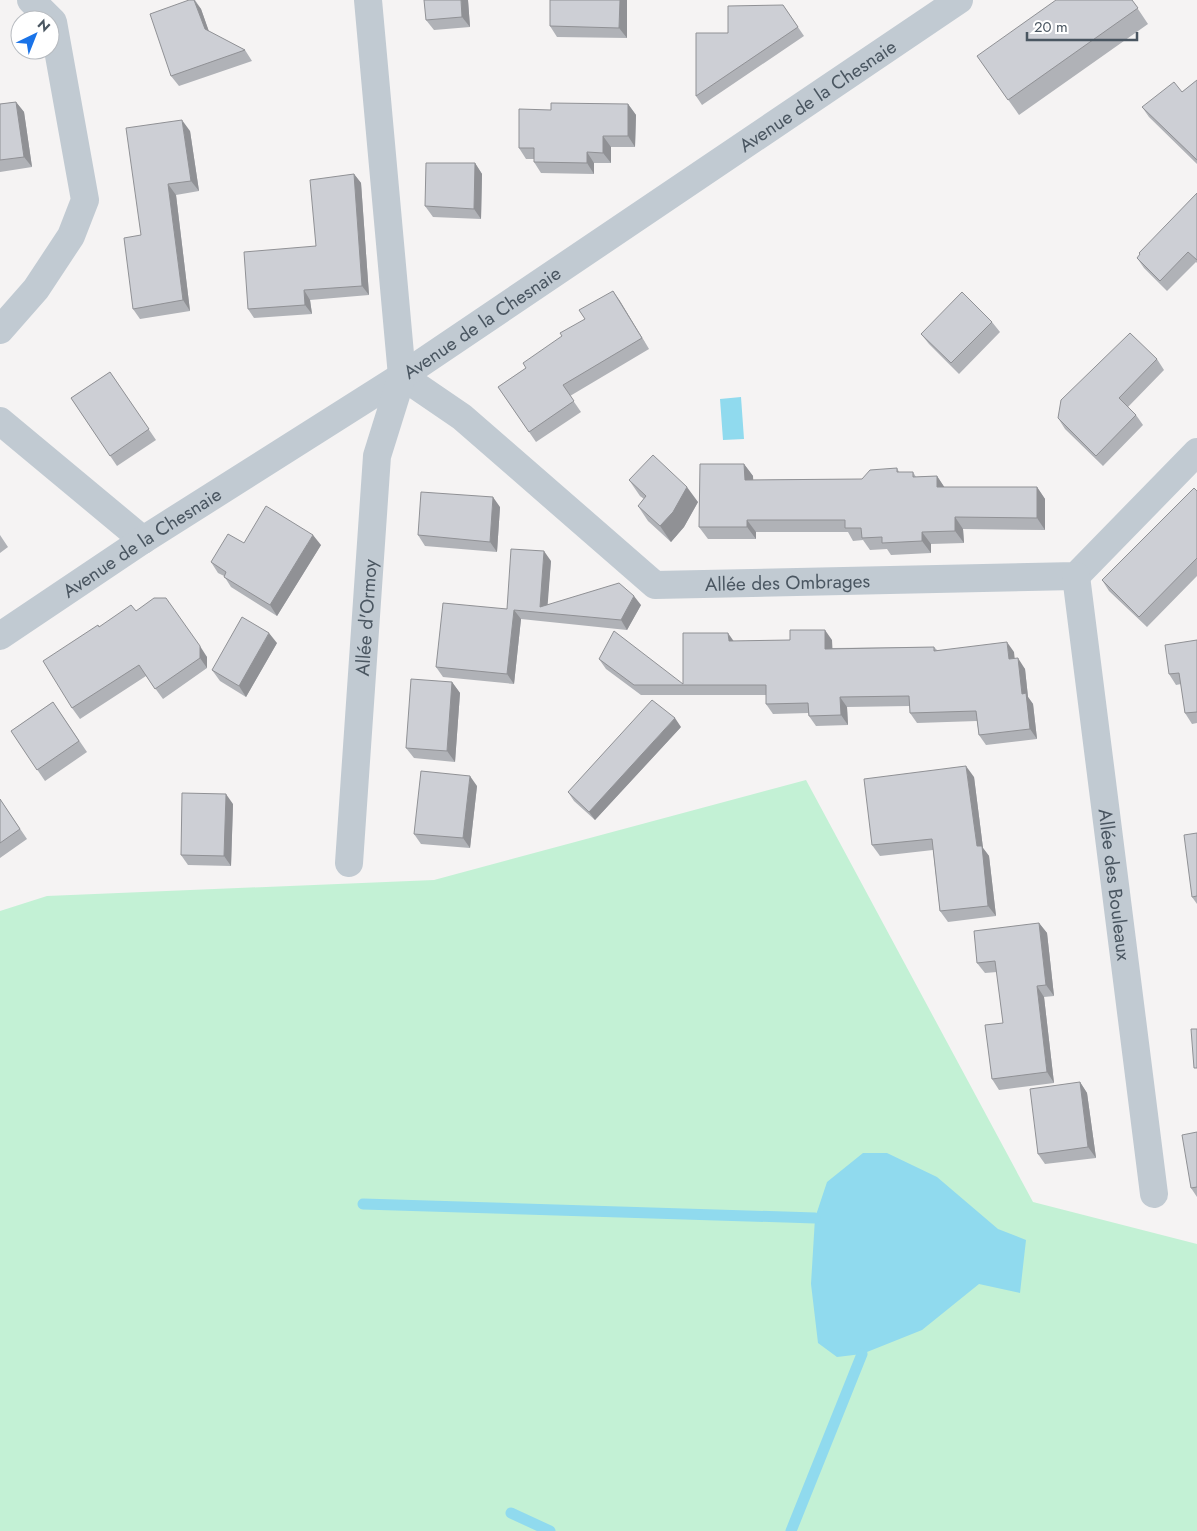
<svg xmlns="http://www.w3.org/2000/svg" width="1197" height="1531" viewBox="0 0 1197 1531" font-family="Jost,sans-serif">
<rect width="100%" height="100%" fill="#f5f3f3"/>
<!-- green -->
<path fill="#c3f1d5" d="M806,780L1033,1202L1197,1244V1531H0V911L47,896L434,880Z"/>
<!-- water -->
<path fill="#90daee" d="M741,397L744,439L723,440L720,399Z
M863,1153H887L937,1177L998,1229L1026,1240L1020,1293L979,1284L922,1330L862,1354L837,1357L818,1343L811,1284L815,1218L827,1182Z"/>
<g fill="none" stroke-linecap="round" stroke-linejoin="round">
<!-- stream -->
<path stroke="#90daee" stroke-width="11" d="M363,1204L815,1218
M511,1513L550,1531
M791,1531L862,1354"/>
<!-- minor -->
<g stroke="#c1cad2" stroke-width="28">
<path d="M0,330L36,289L71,236L85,200L53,22L31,0"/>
<path id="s1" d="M402,376L462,417L655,585L1076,576L1197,452"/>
<path d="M0,421L143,540"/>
<path id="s2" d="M1076,576L1154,1194"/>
<path id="s3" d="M0,636L143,540L402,376L959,0"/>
<path id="s4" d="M349,863L377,456L402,376L368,0"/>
</g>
</g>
<!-- wall -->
<path fill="#b0b2b7" d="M189,0H195L201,9L209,32L245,50L252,61L179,86L171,76Z
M468,0L470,27L434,30L426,20Z
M550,0H627V38L557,37L550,26Z
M1132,0L1148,24L1019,115L977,56Z
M783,5L804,36L702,105L696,96L728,33Z
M1197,80V164L1149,117L1142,107L1182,92Z
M16,102L24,112L32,167L0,172V104Z
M628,104L636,115L635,147H611V163H594V174L541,173L534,162V159H526L519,148L551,110Z
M190,131L199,191L176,195L190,311L140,319L133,309L141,235Z
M475,163L482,174L481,219L433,217L425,206Z
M354,174L361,183L369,295L310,300L312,314L254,318L248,309L316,246Z
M1197,193V263L1196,262L1167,291L1144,268L1137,258Z
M613,291L649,349L570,396L581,412L536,442L498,387L526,368L585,319Z
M992,322L1000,332L959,374L929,344L921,334Z
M1157,359L1164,370L1128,407L1136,415L1143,425L1103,466L1065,429L1058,418Z
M110,372L156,440L117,466L71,398Z
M744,464L753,476V480L862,479L897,468L899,472H913L916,477L937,476L944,487H1037L1045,499V530L963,529L964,543L931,544V553L891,555L887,549L870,550L863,540L853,541L848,532H756V539H708L699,527Z
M629,480L698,502L684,527L671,542L648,521L638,506L644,499L640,496Z
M1197,491V576L1147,627L1109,591L1102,580Z
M500,507L497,552L425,546L418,535Z
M0,535L8,547L0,553Z
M244,543L321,545L277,616L231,587L224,576L218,573L211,562Z
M551,561L547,604L641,605L627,630L521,619L514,684L443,677L436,667L507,609Z
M136,611L207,657V668L163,699L146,676L80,719L72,708L99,627Z
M832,640V648L934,647L937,650L1014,652V659L1025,669L1028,697L1033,704L1037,739L986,745L979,735L977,721L917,723L910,713V706L847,707L848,725L816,726L809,716L808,713L773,714L766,704V695H641L606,669L599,659L683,684L734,641Z
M1197,640V723L1192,724L1185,713L1181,684L1176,685L1169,674Z
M277,643L246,697L220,681L212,670Z
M452,682L460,693L455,762L414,758L406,748Z
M53,702L87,752L45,781L11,731Z
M681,727L595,820L574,801L568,792Z
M974,777L983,848L989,856L996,916L948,922L940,911L933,850L880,856L872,845Z
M477,786L470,848L421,844L414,834Z
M0,799L27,839L0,858Z
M233,804L231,866L188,865L181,855Z
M1197,833V904L1192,897Z
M1039,923L1047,933L1054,996L1044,997L1054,1083L999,1090L992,1079L1003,1023L997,972L985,973L977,963Z
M1080,1082L1087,1093L1096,1158L1045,1164L1038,1154Z
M1197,1132V1197L1191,1188Z"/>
<!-- shaded-wall -->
<path fill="#909195" d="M194,0L201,9L212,40L205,29Z
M461,0H468L470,27L462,17Z
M620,0H627V38L619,28Z
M16,102L24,112L32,167L24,157Z
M628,104L636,115L635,147L628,136Z
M182,120L190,131L199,191L191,181Z
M603,136L611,147V163L603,153Z
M587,152L594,163V174L587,163Z
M475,163L482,174L481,219L474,209Z
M354,174L361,183L369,295L362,286Z
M168,184L176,195L190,311L183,300Z
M304,290L310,300L312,314L305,305Z
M613,291L620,301L649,349L642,338Z
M744,464L753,476L754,493L745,480Z
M937,476L945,488L937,487Z
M687,487L698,502L684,527L671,542L660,526Z
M1037,487L1045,499V530L1037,518Z
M493,497L500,507L497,552L490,542Z
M955,517L963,529L964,543L955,531Z
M747,520L756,532V539L747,527Z
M922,532L931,544V553L922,541Z
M313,535L321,545L277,616L270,605Z
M544,551L551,561L547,613L540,607Z
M634,596L641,605L627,630L621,620Z
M514,610L521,619L514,684L507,674Z
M825,630L832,640L833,659L825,649Z
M269,633L277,643L246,697L239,686Z
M728,633L735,643L729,641Z
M1007,642L1014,652L1016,670L1009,659Z
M200,646L207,657V668L200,658Z
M1018,658L1025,669L1028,697L1033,704L1037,739L1030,729L1022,694Z
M452,682L460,693L455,762L447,751Z
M840,697L847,707L848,725L841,715Z
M675,718L681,727L595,820L589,812Z
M966,766L974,777L983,848L989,856L996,916L988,906L977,846Z
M470,776L477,786L470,848L463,838Z
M226,794L233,804L231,866L224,856Z
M1039,923L1047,933L1054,996L1046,985Z
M1037,986L1044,997L1054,1083L1047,1072Z
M1080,1082L1087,1093L1096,1158L1088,1147Z"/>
<!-- building -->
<path fill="#cdcfd5" stroke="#909195" d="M189,0H194L205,29L245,50L171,76L150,14Z
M424,0H461L462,17L426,20Z
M550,0H620L619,28L550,26Z
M1056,0H1132L1138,8L1008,100L977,56Z
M783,5L798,27L696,96V33H728V6Z
M1197,80V160L1142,107L1174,82L1182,92Z
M16,102L24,157L0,160V104Z
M551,103L628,104V136H603V153L587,152V163L534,162V148H519V109L551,110Z
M182,120L191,181L168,184L183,300L133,309L124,238L141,235L126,128Z
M426,163H475L474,209L425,206Z
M354,174L362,286L304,290L305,305L248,309L244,252L316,246L310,180Z
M1197,193V260L1188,252L1160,281L1137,258L1140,254L1139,253Z
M613,291L642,338L563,385L574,401L529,432L498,387L526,368L523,363L562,336L560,333L585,319L579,310Z
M962,292L992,322L951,363L921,334Z
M1130,333L1157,359L1119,398L1136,415L1096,456L1058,418L1061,400Z
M110,372L149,429L110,456L71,398Z
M653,455L687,487L673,512L660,526L638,506L646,496L629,480Z
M700,464H744L745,480L862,479L870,470L897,468V472H913V477L937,476V487H1037V518L955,517V531L922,532V541L882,543V537L862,538L861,528H845V520H747V527H699Z
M1194,488L1197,491V558L1139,617L1102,580Z
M421,492L493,497L490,542L418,535Z
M266,506L313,535L270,605L224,577L226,572L211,562L228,534L244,543Z
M511,549L544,551L540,607L619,583L634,596L621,620L514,610L507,674L436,667L443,603L507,609Z
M154,598H166L200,646V658L155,689L139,665L72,708L43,661L98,625L99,627L131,605L136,611Z
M242,617L269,633L239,686L212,670Z
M790,630H825V649L934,647V651L1007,642L1009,659L1018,658L1022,694L1026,693L1030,729L979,735L976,711L910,713L909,696L840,697L841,715L809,716L808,703L766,704V685H634L599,659L614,631L683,684V633H728L729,641L790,640Z
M1197,640V712L1185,713L1179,673L1169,674L1165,645Z
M411,679L452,682L447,751L406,748Z
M652,700L675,718L589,812L568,792Z
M53,702L79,741L37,770L11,731Z
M966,766L977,846H982L988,906L940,911L932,839L872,845L864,779Z
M421,771L470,776L463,838L414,834Z
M182,793L226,794L224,856L181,855Z
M0,799L20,829L0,843Z
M1197,833V896L1192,897L1184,835Z
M1039,923L1046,985L1037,986L1047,1072L992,1079L985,1025L1003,1023L995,961L977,963L974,931Z
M1191,1029H1197V1068H1194Z
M1080,1082L1088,1147L1038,1154L1030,1089Z
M1197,1132V1187L1191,1188L1182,1135Z"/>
<g text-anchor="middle" stroke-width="5" stroke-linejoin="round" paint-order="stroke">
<!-- street labels -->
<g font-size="19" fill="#4a5661" stroke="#fff">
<text dy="7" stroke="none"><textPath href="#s3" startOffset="980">Avenue de la Chesnaie</textPath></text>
<text dy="7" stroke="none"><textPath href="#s3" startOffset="575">Avenue de la Chesnaie</textPath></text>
<text dy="7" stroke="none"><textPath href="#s3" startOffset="170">Avenue de la Chesnaie</textPath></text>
<text dy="7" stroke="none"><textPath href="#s1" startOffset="461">Allée des Ombrages</textPath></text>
<text dy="7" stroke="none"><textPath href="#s4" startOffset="246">Allée d'Ormoy</textPath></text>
<text dy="7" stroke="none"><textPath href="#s2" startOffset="311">Allée des Bouleaux</textPath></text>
</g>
</g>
<!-- north arrow -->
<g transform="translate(35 35) rotate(43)"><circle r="24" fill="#ffffff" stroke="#b7bbc0"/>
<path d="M0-4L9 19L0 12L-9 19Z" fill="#1a73e8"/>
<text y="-8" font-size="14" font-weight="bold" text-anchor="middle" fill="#4a5661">N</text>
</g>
<!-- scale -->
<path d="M1027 32v8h110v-8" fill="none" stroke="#4a5661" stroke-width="2.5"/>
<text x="1034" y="32" font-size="15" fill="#4a5661" stroke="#ffffff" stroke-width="4" paint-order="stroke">20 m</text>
</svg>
